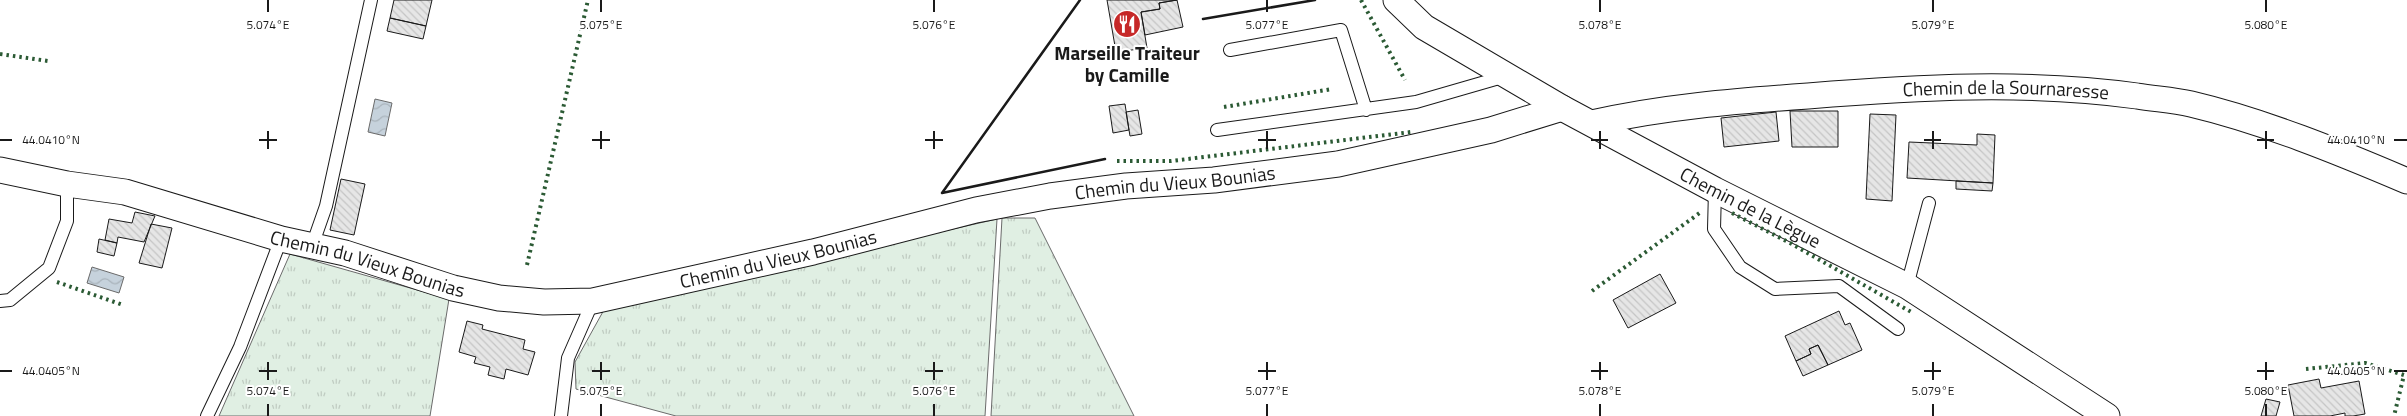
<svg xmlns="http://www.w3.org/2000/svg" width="2407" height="416" viewBox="0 0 2407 416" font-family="'Titillium Web',sans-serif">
<defs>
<pattern id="grass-tufts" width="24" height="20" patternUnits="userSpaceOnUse" patternTransform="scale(1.25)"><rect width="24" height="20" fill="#e0efe3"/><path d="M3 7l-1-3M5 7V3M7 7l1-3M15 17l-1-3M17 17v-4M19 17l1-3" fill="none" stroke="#c0ccc2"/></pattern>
<pattern id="water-waves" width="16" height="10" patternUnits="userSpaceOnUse" patternTransform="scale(1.25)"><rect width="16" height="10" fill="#c6d2dc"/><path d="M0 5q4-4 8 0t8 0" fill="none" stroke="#aab4bc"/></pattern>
<pattern id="building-back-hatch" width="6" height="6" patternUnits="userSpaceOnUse" patternTransform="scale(1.25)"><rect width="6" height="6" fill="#e6e6e6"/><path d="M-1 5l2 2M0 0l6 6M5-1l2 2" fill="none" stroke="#c5c5c5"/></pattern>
</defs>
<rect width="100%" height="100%" fill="#fff"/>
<!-- grass -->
<path fill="url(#grass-tufts)" stroke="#6a6a6a" d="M1002,218H1035L1134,416H991Z
M997,219L985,416H676L576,389L575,362L605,308Z
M290,254L449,299L430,416H219Z"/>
<!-- water -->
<path fill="url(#water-waves)" stroke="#6a6a6a" d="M375,99L392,103L385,136L368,132Z
M92,267L124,277L119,293L87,283Z"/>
<!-- building -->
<path fill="url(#building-back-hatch)" stroke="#1a1a1a" d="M394,0H432L426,26L390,18Z
M1107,0H1177L1159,3L1160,9L1141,12L1147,48L1116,52Z
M1177,0L1183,27L1145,35L1141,12L1160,9L1159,3Z
M390,18L426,26L423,39L387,31Z
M1125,104L1129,130L1113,133L1109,106Z
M1138,110L1142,134L1130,136L1126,112Z
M1790,111H1838V147H1792Z
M1776,112L1779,141L1724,147L1721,118Z
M1870,114L1896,115L1892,201L1866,199Z
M1977,134L1995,135L1993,183L1907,178L1909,142L1977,145Z
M341,179L365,184L354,235L330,230Z
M1956,181L1993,183L1992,191L1956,189Z
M135,212L155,216L144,242L118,237L117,243L105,240L109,219L132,223Z
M151,224L172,228L162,268L139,263Z
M99,239L117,243L114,256L97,252Z
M1660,274L1676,303L1628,328L1613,300Z
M1839,311L1845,325L1850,323L1862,350L1828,365L1818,345L1809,349L1811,354L1796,361L1785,336Z
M467,321L483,325L482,329L525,340L523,349L535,352L528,375L506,369L504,379L488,375L490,367L474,363L476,357L459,352Z
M1818,345L1828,365L1803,376L1796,361L1811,354L1809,349Z
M2319,379L2321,388L2359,381L2365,414L2353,416H2345V413L2330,416H2294L2288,385Z
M2266,399L2280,402L2276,416H2261Z"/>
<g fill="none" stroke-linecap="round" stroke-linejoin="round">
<!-- lane casing -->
<g stroke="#1a1a1a" stroke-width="14">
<path id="lane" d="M1230,50L1341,30L1366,110
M1217,130L1416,102L1506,76
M1715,190L1714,229L1740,267L1775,289L1839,286L1898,329
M312,246L326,206L371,0
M1907,286L1929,203
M0,301L10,300L49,268L67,221V184
M207,416L240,347L281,239
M561,416L568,358L593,301"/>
</g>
<!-- street casing -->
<g stroke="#1a1a1a" stroke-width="27">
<g id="street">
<path id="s1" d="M1396,0L1424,27L1562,108L1715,190L1907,286L2107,416"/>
<path id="s2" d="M1592,123C1662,107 1736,101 1808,96C1917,87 2028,81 2137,96C2155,99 2173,100 2191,104C2263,121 2339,152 2407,181"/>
<path id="s3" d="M0,170L67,184L125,192L281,239L345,253L453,288L499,298L544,302L593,301L813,252L976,210L1050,196L1126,186L1214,180L1338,164L1491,130L1562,108"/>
</g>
</g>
<!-- lane -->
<use href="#lane" stroke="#fff" stroke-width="12"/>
<!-- street -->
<use href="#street" stroke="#fff" stroke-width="25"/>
<!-- hedge -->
<path stroke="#2b5a34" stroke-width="4" stroke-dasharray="2.5 4" stroke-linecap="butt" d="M1361,0L1405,80
M0,54L48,61
M1224,107L1332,89
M1117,161H1171L1411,132
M1732,213L1790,243L1913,313
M527,265L588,0
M57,282L123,305
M1592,291L1701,212
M2306,369L2365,363L2404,375L2394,416"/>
<!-- wall -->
<path stroke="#1a1a1a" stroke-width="2.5" d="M1080,0L942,193L1105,159
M1203,19L1315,0"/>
</g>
<!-- ticks -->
<path fill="none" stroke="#1a1a1a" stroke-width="2" d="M268,0V12M601,0V12M934,0V12M1267,0V12M1600,0V12M1933,0V12M2266,0V12M268,131V149M601,131V149M934,131V149M1267,131V149M1600,131V149M1933,131V149M2266,131V149M0,140H12M259,140H277M592,140H610M925,140H943M1258,140H1276M1591,140H1608M1924,140H1941M2257,140H2274M2394,140H2407M268,362V380M601,362V380M934,362V380M1267,362V380M1600,362V380M1933,362V380M2266,362V380M0,371H12M259,371H277M592,371H610M925,371H943M1258,371H1276M1591,371H1608M1924,371H1941M2257,371H2274M2394,371H2407M268,404V416M601,404V416M934,404V416M1267,404V416M1600,404V416M1933,404V416M2266,404V416"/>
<!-- icons -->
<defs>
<g id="restaurant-disc" transform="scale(1.4375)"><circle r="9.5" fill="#c62828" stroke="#fff"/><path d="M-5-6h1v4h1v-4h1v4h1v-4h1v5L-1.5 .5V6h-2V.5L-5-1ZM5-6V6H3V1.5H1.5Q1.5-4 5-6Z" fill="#fff"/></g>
</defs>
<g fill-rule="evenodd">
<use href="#restaurant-disc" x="1127" y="24"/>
</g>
<g text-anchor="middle" stroke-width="4" stroke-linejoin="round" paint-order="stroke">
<!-- poi labels -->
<g font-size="19" font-weight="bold" fill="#1a1a1a" stroke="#fff">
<text x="1127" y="60">Marseille Traiteur<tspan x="1127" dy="22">by Camille</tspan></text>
</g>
<!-- street labels -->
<g font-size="19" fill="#1a1a1a" stroke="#fff">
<text dy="7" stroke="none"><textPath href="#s2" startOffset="416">Chemin de la Sournaresse</textPath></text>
<text dy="7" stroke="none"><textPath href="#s3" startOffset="1205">Chemin du Vieux Bounias</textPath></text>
<text dy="7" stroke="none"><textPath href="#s1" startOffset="412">Chemin de la Lègue</textPath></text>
<text dy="7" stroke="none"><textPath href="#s3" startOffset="800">Chemin du Vieux Bounias</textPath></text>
<text dy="7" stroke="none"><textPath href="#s3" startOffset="380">Chemin du Vieux Bounias</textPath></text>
</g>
</g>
<g font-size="12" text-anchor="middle" fill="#1a1a1a" stroke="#fff" stroke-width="4" stroke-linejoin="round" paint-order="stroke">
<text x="268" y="29">5.074°E</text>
<text x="601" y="29">5.075°E</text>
<text x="934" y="29">5.076°E</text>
<text x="1267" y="29">5.077°E</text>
<text x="1600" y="29">5.078°E</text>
<text x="1933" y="29">5.079°E</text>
<text x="2266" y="29">5.080°E</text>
<text x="51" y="144">44.0410°N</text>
<text x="2356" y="144">44.0410°N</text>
<text x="51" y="375">44.0405°N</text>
<text x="2356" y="375">44.0405°N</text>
<text x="268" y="395">5.074°E</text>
<text x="601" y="395">5.075°E</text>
<text x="934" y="395">5.076°E</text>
<text x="1267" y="395">5.077°E</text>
<text x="1600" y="395">5.078°E</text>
<text x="1933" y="395">5.079°E</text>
<text x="2266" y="395">5.080°E</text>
</g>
</svg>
